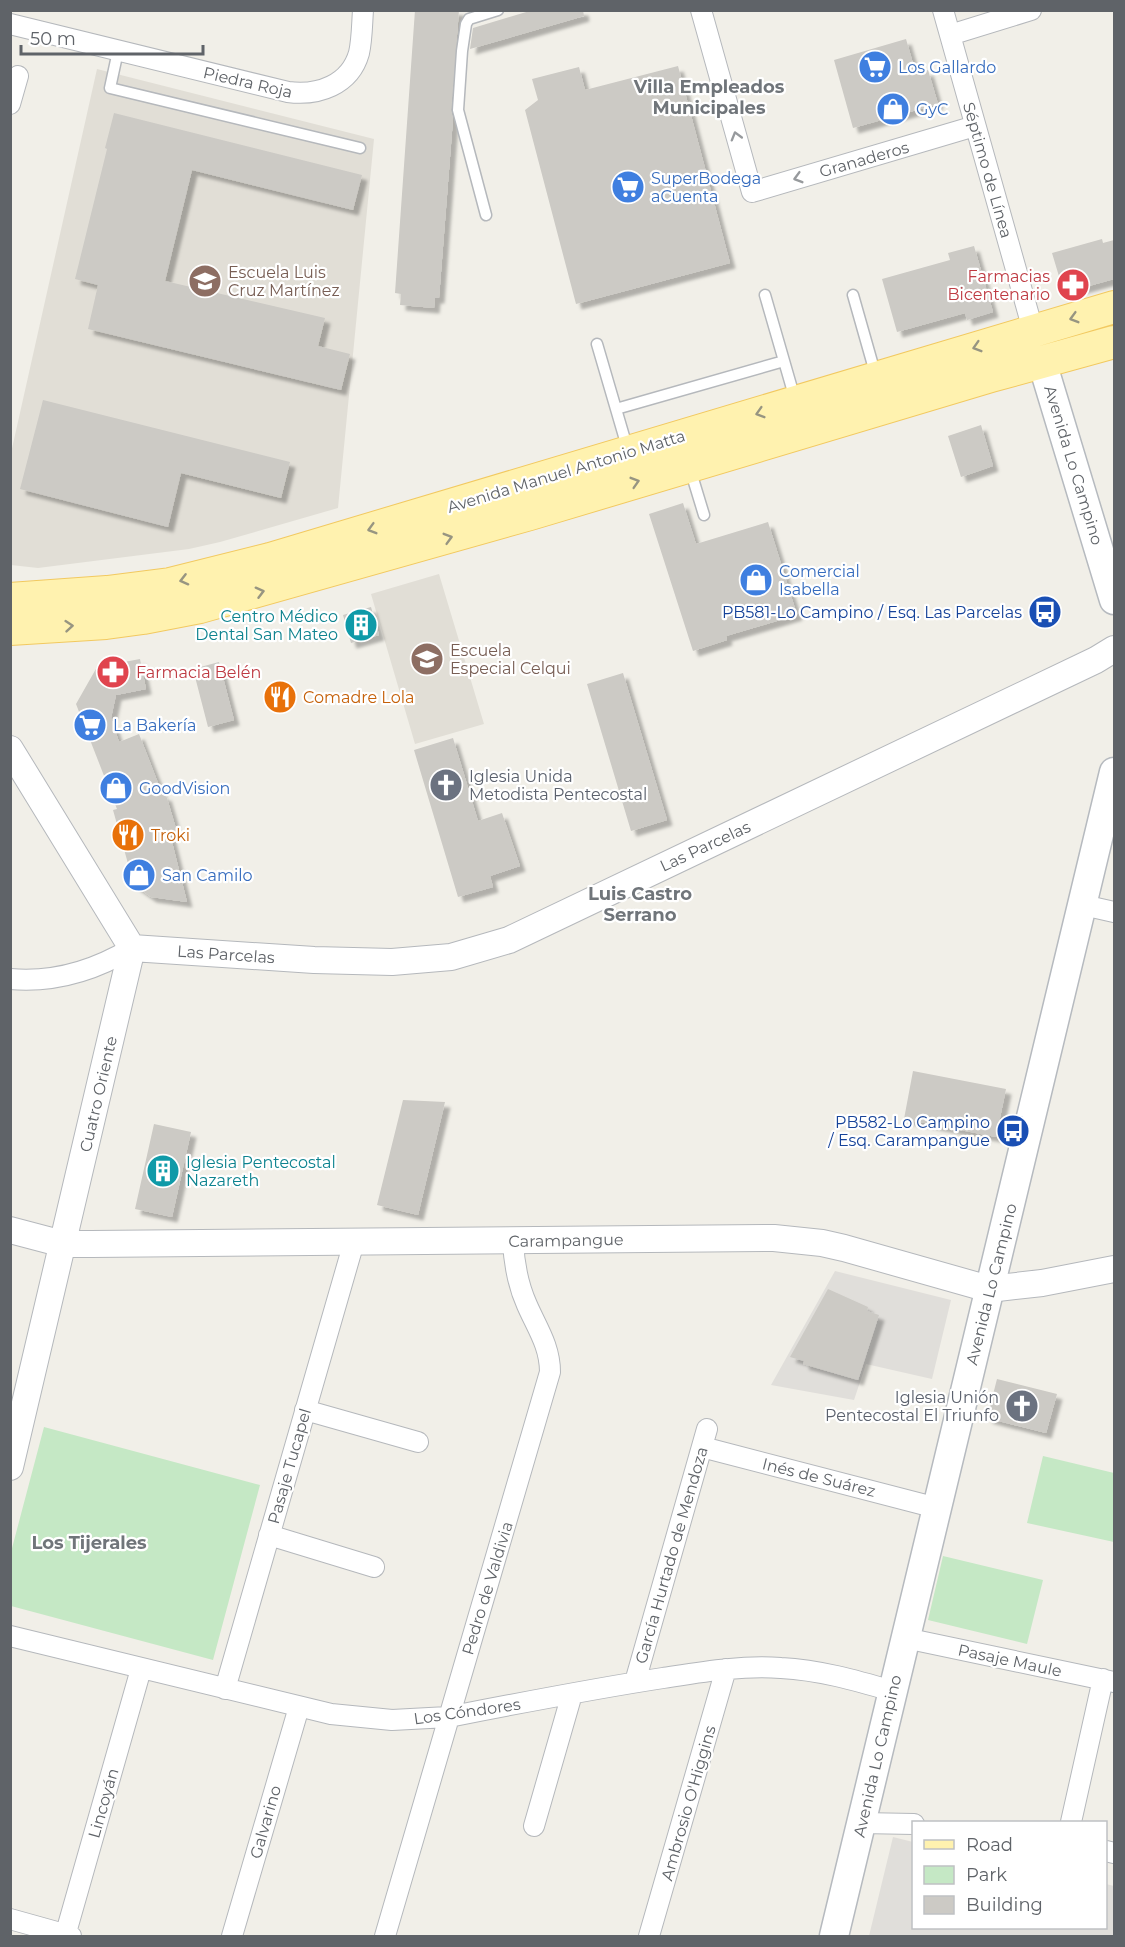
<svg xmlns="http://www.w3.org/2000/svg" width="1125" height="1947" viewBox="0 0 1125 1947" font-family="Montserrat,sans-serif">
<defs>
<filter id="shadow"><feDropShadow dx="5.5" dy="5.5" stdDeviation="1.5" flood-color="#0004"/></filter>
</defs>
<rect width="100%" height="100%" fill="#f1efe8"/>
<!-- industrial -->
<path fill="#e0deda" d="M835,1271L951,1300L932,1379L866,1364L854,1400L771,1385Z
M893,1837L913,1842L914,1928H1106V1884L1114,1886V1936H869Z"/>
<!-- education -->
<path fill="#e1ded6" d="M97,69L374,139L338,508L220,542L189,549L38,568L11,565V453Z
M439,574L484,724L415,744L371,594Z"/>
<!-- green -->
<path fill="#c5e8c5" d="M44,1427L260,1485L213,1660L11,1606V1552Z
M1043,1456L1114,1473V1542L1027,1523Z
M943,1556L1043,1580L1027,1644L928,1620Z"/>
<!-- building -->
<path fill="#cccac5" filter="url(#shadow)" d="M415,10H459L451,110L453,119L439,298H435L434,308L400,305L401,294L395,293Z
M533,10H583L584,16L470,49L473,28Z
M906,39L916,74L928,70L938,104L853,128L834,60Z
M678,66L730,263L576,304L525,110L538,100L532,79L579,67L585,90Z
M114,113L362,175L353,210L192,170L165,281L325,318L318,346L350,354L341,390L88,329L98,285L75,279L107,149L105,148Z
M1102,239L1103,243L1114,240V279L1071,291L1061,283L1052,253Z
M974,246L993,312L967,320L965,313L897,332L882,279L950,260L948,253Z
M43,400L290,462L281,498L181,473L168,527L20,489Z
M981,425L993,466L961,477L948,436Z
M683,503L696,544L768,522L797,615L726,636L727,640L693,651L649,514Z
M371,607L379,635L351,643L343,615Z
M140,659L146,689L116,695L111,718L119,742L139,734L163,796L166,795L177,832L170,834L187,902L151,897L134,885L113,810L117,809L76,704L97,667Z
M219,662L234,720L208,727L193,669Z
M623,673L667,820L631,831L587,684Z
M453,738L478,821L502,813L520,866L490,876L493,887L458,897L414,750Z
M913,1071L1006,1089L996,1137L904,1119Z
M403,1100L445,1102L418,1215L377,1205Z
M154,1124L191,1132L172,1217L135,1209Z
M828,1289L868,1307L867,1311L879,1315L858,1380L803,1364L804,1361L790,1357Z
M997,1379L1057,1394L1046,1433L987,1418Z"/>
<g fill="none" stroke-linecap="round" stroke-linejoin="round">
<!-- service casing -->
<g stroke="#b5b8bc" stroke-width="13">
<path id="service" d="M118,51L110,88L360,148
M486,215L458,110L462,51L466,24L469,19L498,10
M765,295L795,399
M853,295L876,376
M597,344L628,450
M616,409L784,361
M690,469L704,515"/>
</g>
<!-- minor casing -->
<g stroke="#b5b8bc" stroke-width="22">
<path id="minor" d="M701,10L752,192L975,126
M943,10L1033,330
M10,24L288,92C318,96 350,85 359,53C362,40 362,24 363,10
M950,35L1031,10
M10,104L18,76
M1083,905L1114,912
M10,979C55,983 94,971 132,948
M305,1410L418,1442
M702,1447L937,1508
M269,1535L374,1567
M10,1636L331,1714L392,1720L448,1717C520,1703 591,1689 663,1678C702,1672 741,1665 781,1668C819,1670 855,1680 892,1691
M905,1638L1114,1682
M635,1682L707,1429
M225,1689L354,1242
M1071,1822L1103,1679
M861,1823L914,1824
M534,1826L572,1694
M1106,1851L1114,1853
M10,1919L71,1936
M65,1936L141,1669
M232,1936L299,1707
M385,1936L550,1372C550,1346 537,1328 527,1305C518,1285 514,1263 513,1241
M649,1936L726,1669"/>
</g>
<!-- tertiary casing -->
<g stroke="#b5b8bc" stroke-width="28">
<path id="tertiary" d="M10,749L132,948L10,1467
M132,948L314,960L392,962L451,957L509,940L1096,660L1114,649
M10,1230L63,1244H91L774,1238L822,1243L844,1248L989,1289L1042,1283L1114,1269"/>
</g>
<!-- secondary casing -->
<g stroke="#b6babf" stroke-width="31">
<path id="secondary" d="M1042,362L1114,600
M834,1936L1114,772"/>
</g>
<!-- primary casing -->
<g stroke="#f2c960" stroke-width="34">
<path id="primary" d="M10,599L107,592L170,584L270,559L1114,307
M10,629L106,623L143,618L200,607L530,514L991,376L1114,342"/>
</g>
<!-- service -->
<use href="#service" stroke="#fff" stroke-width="10"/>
<!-- minor -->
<use href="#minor" stroke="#fff" stroke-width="20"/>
<!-- tertiary -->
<use href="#tertiary" stroke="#fff" stroke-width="26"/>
<!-- secondary -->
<use href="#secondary" stroke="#fff" stroke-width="28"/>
<!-- primary -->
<use href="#primary" stroke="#fff2af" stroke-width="32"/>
</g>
<!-- one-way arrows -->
<defs><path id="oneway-chevron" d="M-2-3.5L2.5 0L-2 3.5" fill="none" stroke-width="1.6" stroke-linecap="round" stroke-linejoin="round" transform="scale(1.5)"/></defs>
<g stroke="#979a9d">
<use href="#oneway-chevron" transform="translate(736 136) rotate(-106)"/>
<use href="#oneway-chevron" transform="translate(798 178) rotate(164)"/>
</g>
<g stroke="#979581">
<use href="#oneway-chevron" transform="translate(1074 318) rotate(164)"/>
<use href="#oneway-chevron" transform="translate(977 347) rotate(163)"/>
<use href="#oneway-chevron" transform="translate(760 413) rotate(163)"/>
<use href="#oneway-chevron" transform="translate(635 482) rotate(-17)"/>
<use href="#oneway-chevron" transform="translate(372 529) rotate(164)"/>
<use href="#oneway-chevron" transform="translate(448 538) rotate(-16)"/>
<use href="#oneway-chevron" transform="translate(184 580) rotate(166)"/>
<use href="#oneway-chevron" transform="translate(260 592) rotate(-15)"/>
<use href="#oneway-chevron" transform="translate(69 626) rotate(-5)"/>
</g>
<!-- icons -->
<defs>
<g id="supermarket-disc" transform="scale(1.725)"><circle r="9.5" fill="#3f7fe0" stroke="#fff"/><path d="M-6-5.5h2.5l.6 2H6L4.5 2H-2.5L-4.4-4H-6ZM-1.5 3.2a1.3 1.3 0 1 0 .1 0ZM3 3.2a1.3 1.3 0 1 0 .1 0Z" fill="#fff"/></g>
<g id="shop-disc" transform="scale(1.725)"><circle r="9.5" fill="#3f7fe0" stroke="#fff"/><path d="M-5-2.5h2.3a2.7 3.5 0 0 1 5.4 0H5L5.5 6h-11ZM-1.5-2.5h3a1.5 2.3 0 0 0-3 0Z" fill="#fff"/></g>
<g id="school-disc" transform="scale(1.725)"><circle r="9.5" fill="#8d6e63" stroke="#fff"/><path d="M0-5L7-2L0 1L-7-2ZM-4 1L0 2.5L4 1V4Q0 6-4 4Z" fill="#fff"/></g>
<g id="pharmacy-disc" transform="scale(1.725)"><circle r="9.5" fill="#e0444e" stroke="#fff"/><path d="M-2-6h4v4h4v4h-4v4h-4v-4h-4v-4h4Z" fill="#fff"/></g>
<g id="bus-disc" transform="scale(1.725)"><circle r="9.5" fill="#1a4fb4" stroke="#fff"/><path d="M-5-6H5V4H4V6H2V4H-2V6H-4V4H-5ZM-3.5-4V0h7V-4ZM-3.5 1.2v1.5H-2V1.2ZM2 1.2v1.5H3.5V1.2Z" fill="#fff"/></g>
<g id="building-disc" transform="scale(1.725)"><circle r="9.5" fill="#0f9aa8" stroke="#fff"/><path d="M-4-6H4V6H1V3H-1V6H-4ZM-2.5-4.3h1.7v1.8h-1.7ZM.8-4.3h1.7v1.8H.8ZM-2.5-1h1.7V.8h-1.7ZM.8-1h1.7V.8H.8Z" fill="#fff"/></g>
<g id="restaurant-disc" transform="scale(1.725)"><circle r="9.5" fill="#e8710a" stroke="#fff"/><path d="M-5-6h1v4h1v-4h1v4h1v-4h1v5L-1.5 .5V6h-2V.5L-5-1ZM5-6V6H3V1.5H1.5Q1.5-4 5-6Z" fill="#fff"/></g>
<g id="church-disc" transform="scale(1.725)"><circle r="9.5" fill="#6b7280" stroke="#fff"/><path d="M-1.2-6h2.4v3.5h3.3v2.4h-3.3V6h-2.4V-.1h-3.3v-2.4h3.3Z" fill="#fff"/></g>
</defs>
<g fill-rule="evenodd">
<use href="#supermarket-disc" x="875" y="67"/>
<use href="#shop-disc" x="893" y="109"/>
<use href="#supermarket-disc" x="628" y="187"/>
<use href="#school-disc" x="205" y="281"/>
<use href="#pharmacy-disc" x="1073" y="285"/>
<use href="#shop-disc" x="756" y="580"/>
<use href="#bus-disc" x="1045" y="612"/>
<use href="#building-disc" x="361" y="625"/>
<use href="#school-disc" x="427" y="659"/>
<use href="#pharmacy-disc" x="113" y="672"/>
<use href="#restaurant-disc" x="280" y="697"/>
<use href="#supermarket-disc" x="90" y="725"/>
<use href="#church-disc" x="446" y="785"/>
<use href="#shop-disc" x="116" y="788"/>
<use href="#restaurant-disc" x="128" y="835"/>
<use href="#shop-disc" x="139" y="875"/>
<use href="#bus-disc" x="1013" y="1131"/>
<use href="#building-disc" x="163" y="1171"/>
<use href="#church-disc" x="1022" y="1406"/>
</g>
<g text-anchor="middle" stroke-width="4.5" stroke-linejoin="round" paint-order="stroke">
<!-- shop labels -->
<g font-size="16" fill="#366cbe" stroke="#fff" text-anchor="start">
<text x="898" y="73">Los Gallardo</text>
<text x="916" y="115">GyC</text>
<text x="651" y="184">SuperBodega<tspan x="651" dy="18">aCuenta</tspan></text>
<text x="779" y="577">Comercial<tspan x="779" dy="18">Isabella</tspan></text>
<text x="113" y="731">La Bakería</text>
<text x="139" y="794">GoodVision</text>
<text x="162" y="881">San Camilo</text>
</g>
<!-- street labels -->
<g font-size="16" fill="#5f6368" stroke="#fff">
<text transform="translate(248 82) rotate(13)" y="6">Piedra Roja</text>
<text transform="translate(864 159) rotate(-16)" y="6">Granaderos</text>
<text transform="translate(988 170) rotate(74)" y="6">Séptimo de Línea</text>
<text transform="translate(1074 465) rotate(73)" y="6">Avenida Lo Campino</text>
<text transform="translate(566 471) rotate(-17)" y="6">Avenida Manuel Antonio Matta</text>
<text transform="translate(705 846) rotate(-25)" y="6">Las Parcelas</text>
<text transform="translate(226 954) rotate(4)" y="6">Las Parcelas</text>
<text transform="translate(98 1094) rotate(-77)" y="6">Cuatro Oriente</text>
<text transform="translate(566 1240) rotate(-1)" y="6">Carampangue</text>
<text transform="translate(991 1284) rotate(-76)" y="6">Avenida Lo Campino</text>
<text transform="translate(289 1466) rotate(-74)" y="6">Pasaje Tucapel</text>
<text transform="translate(819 1477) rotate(14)" y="6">Inés de Suárez</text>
<text transform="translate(671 1555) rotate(-74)" y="6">García Hurtado de Mendoza</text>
<text transform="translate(487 1588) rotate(-73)" y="6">Pedro de Valdivia</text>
<text transform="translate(1010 1660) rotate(12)" y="6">Pasaje Maule</text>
<text transform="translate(467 1711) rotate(-8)" y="6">Los Cóndores</text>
<text transform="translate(877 1756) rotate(-77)" y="6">Avenida Lo Campino</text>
<text transform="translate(103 1803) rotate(-74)" y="6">Lincoyán</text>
<text transform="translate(688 1803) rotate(-74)" y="6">Ambrosio O'Higgins</text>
<text transform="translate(265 1822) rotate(-74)" y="6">Galvarino</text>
</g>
<!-- education labels -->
<g font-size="16" fill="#785e54" stroke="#fff" text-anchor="start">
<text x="228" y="278">Escuela Luis<tspan x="228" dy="18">Cruz Martínez</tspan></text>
<text x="450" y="656">Escuela<tspan x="450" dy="18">Especial Celqui</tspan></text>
</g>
<!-- health labels -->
<g font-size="16" fill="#be3a42" stroke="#fff" text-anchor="end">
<text x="1050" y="282">Farmacias<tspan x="1050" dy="18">Bicentenario</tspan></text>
<text x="136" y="678" text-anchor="start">Farmacia Belén</text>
</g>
<!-- transit labels -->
<g font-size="16" fill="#164399" stroke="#fff" text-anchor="end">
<text x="1022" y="618">PB581-Lo Campino / Esq. Las Parcelas</text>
<text x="990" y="1128">PB582-Lo Campino<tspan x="990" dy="18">/ Esq. Carampangue</tspan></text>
</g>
<!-- culture labels -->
<g font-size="16" fill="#0d838f" stroke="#fff" text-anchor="end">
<text x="338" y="622">Centro Médico<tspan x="338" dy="18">Dental San Mateo</tspan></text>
<text x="186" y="1168" text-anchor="start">Iglesia Pentecostal<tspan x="186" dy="18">Nazareth</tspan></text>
</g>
<!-- food labels -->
<g font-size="16" fill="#c56008" stroke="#fff" text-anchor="start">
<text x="303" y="703">Comadre Lola</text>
<text x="151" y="841">Troki</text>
</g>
<!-- worship labels -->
<g font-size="16" fill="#5b616d" stroke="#fff" text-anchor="start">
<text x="469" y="782">Iglesia Unida<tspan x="469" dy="18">Metodista Pentecostal</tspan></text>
<text x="999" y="1403" text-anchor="end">Iglesia Unión<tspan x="999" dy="18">Pentecostal El Triunfo</tspan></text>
</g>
<!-- neighbourhood labels -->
<g font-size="18" font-weight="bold" fill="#70757a" stroke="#fff">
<text x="709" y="93">Villa Empleados<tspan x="709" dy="21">Municipales</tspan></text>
<text x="640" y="900">Luis Castro<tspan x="640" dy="21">Serrano</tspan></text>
<text x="89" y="1549">Los Tijerales</text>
</g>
</g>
<!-- border -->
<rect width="1125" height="1947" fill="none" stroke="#5f6368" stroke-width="24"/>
<!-- legend -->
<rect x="912" y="1821" width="195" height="108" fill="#ffffff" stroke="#bfc1c3" stroke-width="1.5"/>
<rect x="924" y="1840" width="30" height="9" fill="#fff2af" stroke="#bfc1c3" stroke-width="1.5"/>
<text x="966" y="1851" font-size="18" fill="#5f6368">Road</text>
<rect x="924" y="1866" width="30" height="18" fill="#c5e8c5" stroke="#bfc1c3" stroke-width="1.5"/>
<text x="966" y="1881" font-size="18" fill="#5f6368">Park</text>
<rect x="924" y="1896" width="30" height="18" fill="#cccac5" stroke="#bfc1c3" stroke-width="1.5"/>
<text x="966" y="1911" font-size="18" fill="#5f6368">Building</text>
<!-- scale -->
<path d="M21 45v9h182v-9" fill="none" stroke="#5f6368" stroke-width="3"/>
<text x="30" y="45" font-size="18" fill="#5f6368" stroke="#ffffff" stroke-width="4.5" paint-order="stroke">50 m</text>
</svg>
